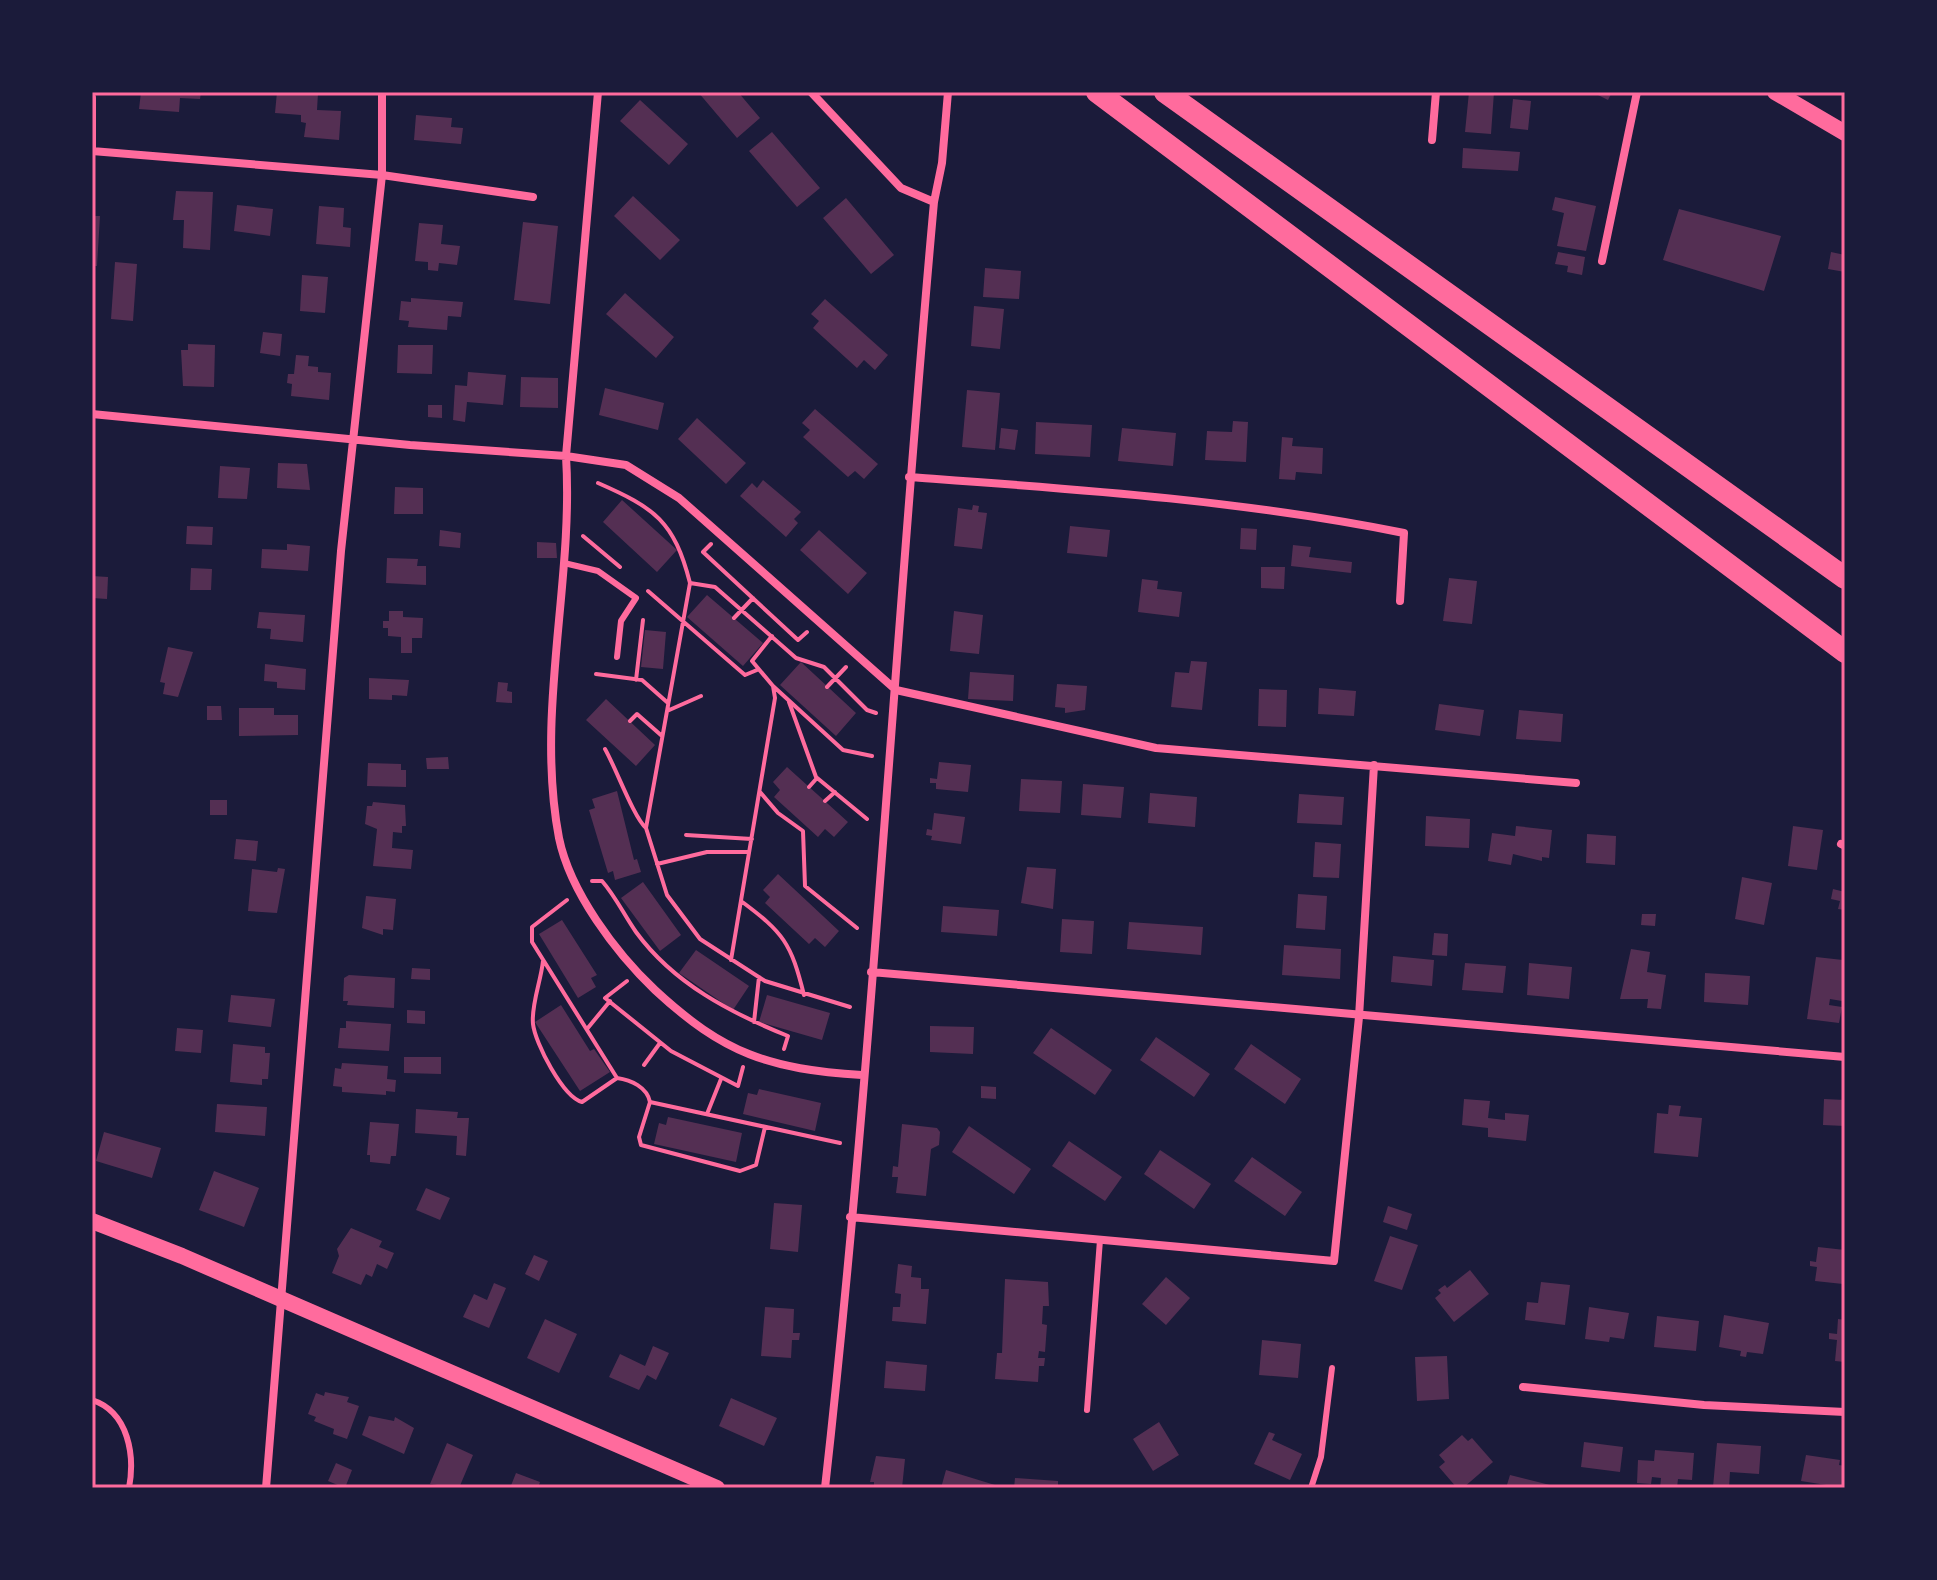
<svg xmlns="http://www.w3.org/2000/svg" width="1937" height="1580" viewBox="0 0 1937 1580" font-family="'Zilla Slab',serif">
<rect width="100%" height="100%" fill="#1b1b3a"/>
<!-- building -->
<path fill="#542f53" d="M141,92H201L200,99L180,98L179,112L139,109Z
M277,92L318,93L317,110L341,111L339,140L304,137L306,123L301,122V115L275,113Z
M698,92H738L760,118L737,138Z
M1469,92H1494L1491,134L1465,132Z
M1592,92H1612L1608,100Z
M1513,99L1531,101L1528,130L1510,128Z
M640,100L688,144L669,165L620,121Z
M416,115L452,118L451,127L463,128L461,144L414,140Z
M772,132L820,188L797,207L749,151Z
M1463,148L1520,152L1518,171L1462,168Z
M176,191L213,192L210,250L183,248L184,220H173Z
M633,196L680,240L660,260L614,216Z
M1555,197L1596,206L1586,251L1557,246L1564,213L1552,210Z
M846,198L894,255L871,274L823,218Z
M237,205L273,209L270,236L234,231Z
M319,206L344,208L343,227L351,228L350,247L316,244Z
M1679,209L1781,236L1764,291L1663,260Z
M92,216H100L97,266H92Z
M523,222L558,226L550,304L514,300Z
M419,223L443,225L441,244L460,246L457,265L439,263L438,271L428,270V262L415,261Z
M1558,252L1585,257L1582,275L1567,272L1568,266L1555,264Z
M1831,252L1845,255V272L1828,269Z
M115,262L137,264L133,321L111,319Z
M985,268L1021,271L1019,299L983,297Z
M302,275L328,277L325,313L300,311Z
M625,293L674,337L656,358L606,314Z
M411,298L463,302L461,317L448,316L447,330L408,327L409,321L399,320L401,301L411,302Z
M825,299L888,355L875,370L864,360L857,368L813,328L819,321L811,314Z
M974,306L1004,309L1000,349L971,346Z
M263,332L282,334L280,356L260,353Z
M188,344L215,345L214,387L183,386L181,350H188Z
M398,345H433L432,374L397,373Z
M296,355L309,356L308,366L318,367V372L331,373L329,400L291,396L292,384L287,383L288,374H294Z
M468,372L506,375L503,405L467,402L465,422L453,420L455,385L467,386Z
M521,377L558,378V408L520,407Z
M605,388L664,403L658,430L599,415Z
M967,390L1000,393L995,450L962,447Z
M428,405H442V418L428,417Z
M815,409L878,464L864,479L855,471L848,477L803,437L810,430L802,423Z
M697,418L746,463L726,484L678,439Z
M1233,421L1248,422L1246,462L1205,460L1207,431L1232,432Z
M1036,422L1092,425L1090,457L1035,454Z
M1001,428L1018,430L1015,450L999,448Z
M1122,428L1176,433L1173,466L1118,461Z
M1282,437L1293,438L1292,446L1323,448L1322,474L1296,472L1295,480L1279,479Z
M278,463L307,464L310,490L277,488Z
M220,466L250,468L247,499L218,498Z
M763,480L801,512L794,519L798,523L786,537L740,496L752,483L757,488Z
M395,487L423,488V514H394Z
M622,500L677,550L657,572L603,522Z
M973,505L979,506L978,512L987,513L982,549L954,546L958,508L972,510Z
M187,526L213,527L212,545L186,544Z
M1070,526L1110,530L1107,557L1067,553Z
M1241,528L1257,529L1256,550L1240,549Z
M440,530L461,533L460,548L439,546Z
M819,530L867,573L848,594L800,550Z
M537,542L556,543L557,558H537Z
M287,544L310,546L308,571L261,568L262,549L287,550Z
M1293,545L1311,547L1309,557L1352,562L1351,573L1291,566Z
M387,558L418,559L417,566H426V585L386,583Z
M1261,567H1285L1284,589L1261,588Z
M191,568L212,569L211,590H190Z
M92,576L108,577L107,599L92,598Z
M1449,578L1477,581L1472,624L1443,621Z
M1142,579L1158,581L1157,589L1182,592L1179,617L1138,612Z
M707,595L763,643L743,666L687,617Z
M389,611H403V617L423,618L422,638H412V653H401V637L388,636V628H383V621H389Z
M954,611L983,615L979,654L950,651Z
M259,612L305,615L303,642L270,639L271,629L257,628Z
M645,630L666,632L663,669L641,667Z
M168,647L193,652L178,697L163,694L165,683L160,682Z
M1191,661L1207,662L1202,710L1171,707L1175,672L1189,673Z
M801,662L856,713L836,736L780,685Z
M265,664L306,669L305,690L277,688V682L264,681Z
M970,672L1014,675L1013,701L968,699Z
M369,678L409,680L407,696L392,695V700L369,699Z
M498,682L508,683L507,691L512,692V703L496,702Z
M1057,684L1087,686L1085,710L1065,713V708L1055,707Z
M1319,688L1356,691L1354,716L1318,714Z
M1259,689L1287,690L1286,727L1258,726Z
M606,699L655,745L636,766L586,720Z
M1439,704L1484,710L1480,736L1435,730Z
M207,706H221L222,720H207Z
M239,708H274V715H298V735L239,736Z
M1519,710L1563,714L1561,742L1516,739Z
M448,757L449,769H427L426,758Z
M939,762L971,765L968,792L936,789V783H930V778L937,779Z
M368,763L401,764V770H406V787L367,786Z
M787,767L848,822L834,837L825,829L818,837L774,797L780,790L773,782Z
M1021,779L1062,781L1060,813L1019,811Z
M1083,784L1124,787L1121,818L1081,815Z
M617,791L634,860L637,859L641,872L615,880L613,871L608,873L589,810L595,808L592,799Z
M1150,793L1197,797L1195,827L1148,823Z
M1299,794L1344,797L1342,825L1297,823Z
M210,800H227V815H210Z
M373,802L405,805L406,826H402V833L393,832L392,848L413,850L411,869L373,866L377,829L365,824L367,806H372Z
M934,813L965,817L961,844L931,840L932,836L926,835L927,829L932,830Z
M1426,816L1470,819L1469,848L1425,846Z
M1516,826L1552,830L1549,858L1542,857V861L1513,854L1511,865L1488,861L1492,833L1515,836Z
M1793,826L1823,830L1817,870L1788,866Z
M1587,834L1616,836L1615,865L1586,863Z
M236,839L258,841L256,861L234,859Z
M1315,842L1341,844L1339,878L1313,877Z
M1027,867L1056,869L1053,909L1021,903Z
M278,868L285,869L277,913L248,911L252,869L277,872Z
M778,874L839,931L825,947L815,938L809,944L765,903L770,897L763,890Z
M1742,877L1772,883L1764,925L1735,919Z
M643,882L681,935L660,951L621,898Z
M1833,889L1845,892V910L1838,909L1840,901L1831,899Z
M1298,894L1327,896L1325,930L1296,928Z
M366,896L396,899L393,930L383,929V935L362,928Z
M943,906L999,910L997,936L941,932Z
M1642,914H1656L1655,926L1641,925Z
M1062,919L1094,921L1092,954L1060,952Z
M562,920L597,975L591,978L596,987L578,998L539,934Z
M1129,922L1203,927L1201,955L1127,949Z
M1434,933L1448,934L1447,956L1432,955Z
M1284,945L1341,949L1340,979L1282,975Z
M1631,949L1650,952L1647,972L1666,975L1661,1009L1647,1008L1648,999H1620Z
M696,950L749,986L733,1010L679,973Z
M1393,956L1434,960L1432,986L1391,982Z
M1816,957L1843,960L1842,1001L1830,999L1829,1005L1842,1007L1839,1023L1807,1019Z
M1465,963L1506,966L1503,993L1462,990Z
M1529,963L1572,967L1569,999L1527,995Z
M412,968L430,969V980L411,979Z
M1705,973L1750,976L1748,1005L1704,1002Z
M349,975L395,978L394,1008L347,1005L348,1001H343L344,978Z
M231,995L275,999L271,1027L228,1022Z
M767,995L830,1013L822,1040L759,1022Z
M561,1005L590,1051L594,1049L610,1072L580,1091L535,1022Z
M407,1010L425,1011V1024L407,1023Z
M346,1021L391,1024L389,1051L338,1048L340,1028H346Z
M930,1026L974,1027L973,1054L930,1052Z
M177,1028L203,1030L201,1053L175,1051Z
M1051,1028L1112,1070L1095,1095L1033,1053Z
M1156,1037L1210,1074L1194,1097L1140,1060Z
M233,1044L265,1047V1053H270L268,1079H262V1085L230,1082Z
M1251,1044L1301,1079L1285,1104L1234,1069Z
M404,1057H441V1074L404,1073Z
M342,1063L388,1066L387,1079L396,1080L395,1092L386,1091V1095L342,1092V1087L333,1086L335,1068L341,1069Z
M981,1086L996,1087V1099L981,1098Z
M759,1089L821,1103L815,1131L743,1114L748,1093L757,1095Z
M1464,1099L1490,1101L1488,1118L1505,1120V1113L1529,1115L1526,1141L1488,1137V1128L1462,1125Z
M1824,1099L1845,1100V1126L1823,1125Z
M217,1104L267,1107L265,1136L215,1132Z
M1669,1105L1681,1106L1679,1116L1702,1118L1698,1157L1654,1153L1657,1113L1668,1114Z
M416,1109L458,1112L457,1118H469L466,1156L456,1155L457,1136L415,1133Z
M668,1117L742,1133L736,1162L654,1144L659,1123L666,1125Z
M370,1122L399,1124L396,1156H391L390,1164L370,1162V1155H367Z
M902,1124L937,1128L940,1132L939,1145L931,1149L926,1196L896,1193L898,1177H892L893,1166L898,1167Z
M969,1126L1031,1169L1014,1194L952,1152Z
M104,1132L161,1148L152,1178L96,1161Z
M1069,1141L1122,1177L1105,1201L1052,1166Z
M1160,1150L1211,1184L1194,1209L1144,1174Z
M1252,1157L1302,1192L1285,1216L1234,1181Z
M214,1171L259,1188L244,1227L199,1210Z
M426,1188L450,1198L440,1220L416,1210Z
M774,1203L802,1205L798,1252L770,1249Z
M1388,1206L1412,1214L1407,1230L1383,1222Z
M351,1228L382,1241L379,1247L394,1253L387,1269L377,1264L372,1277L366,1274L361,1285L332,1273L339,1256L337,1249Z
M1390,1236L1418,1245L1402,1290L1374,1281Z
M1818,1247L1845,1250L1843,1284L1815,1281L1817,1267L1810,1266V1261L1816,1262Z
M534,1255L548,1261L539,1281L525,1274Z
M898,1264L912,1266L911,1277L921,1278V1289H929L926,1324L892,1321L893,1307H900L901,1294L895,1293Z
M1470,1270L1489,1294L1454,1322L1435,1298L1441,1293L1438,1290L1445,1285L1447,1288Z
M1166,1277L1190,1298L1166,1325L1142,1304Z
M1005,1279L1048,1282L1049,1306H1043L1042,1324L1047,1325L1045,1352L1039,1351L1038,1358H1045L1044,1366H1039L1038,1382L995,1379L997,1353H1002Z
M1541,1282L1570,1285L1565,1325L1525,1320L1527,1302L1538,1303Z
M494,1283L506,1288L489,1328L463,1317L474,1294L487,1300Z
M765,1307L794,1309L793,1333H800L799,1340H792L791,1358L761,1356Z
M1589,1307L1629,1313L1624,1339L1610,1337L1609,1342L1585,1339Z
M1724,1315L1769,1323L1763,1354L1747,1352L1746,1357L1740,1356L1741,1351L1719,1347Z
M1657,1316L1699,1321L1696,1351L1654,1347Z
M545,1319L577,1334L559,1373L527,1358Z
M1838,1319L1845,1320V1362L1835,1361L1837,1340L1829,1339V1333L1837,1334Z
M1262,1340L1301,1344L1298,1378L1259,1375Z
M653,1346L669,1353L656,1380L647,1375L639,1390L609,1377L620,1354L645,1366Z
M1447,1356L1449,1399L1417,1401L1415,1357Z
M886,1361L927,1365L925,1391L884,1388Z
M325,1392L349,1397L347,1402L359,1406L347,1439L333,1434L334,1429L314,1421L316,1417L308,1414L316,1393L324,1396Z
M731,1398L777,1418L764,1446L719,1426Z
M369,1416L394,1421L395,1417L414,1428L404,1454L362,1435Z
M1159,1422L1179,1455L1153,1471L1133,1439Z
M1269,1432L1275,1434L1272,1440L1302,1454L1290,1480L1254,1464Z
M1462,1435L1468,1441L1472,1438L1493,1462L1463,1488H1457L1439,1467L1445,1462L1439,1455Z
M1584,1442L1623,1447L1620,1472L1581,1467Z
M447,1443L473,1455L459,1488L430,1484Z
M1717,1443L1761,1446L1759,1474L1730,1472L1729,1488L1713,1487Z
M1655,1450L1694,1453L1692,1480L1678,1479L1677,1488H1660L1661,1478L1652,1477L1651,1484L1637,1483L1638,1460L1654,1461Z
M1806,1455L1840,1460L1839,1465L1845,1466V1488L1801,1481Z
M876,1456L905,1459L902,1488H874V1482H870Z
M336,1463L352,1470L345,1488L328,1481Z
M946,1470L995,1485L994,1488H941Z
M516,1473L540,1482L538,1488H510Z
M1510,1475L1550,1485L1549,1488H1506Z
M1015,1478L1058,1481V1488H1014Z"/>
<g fill="none" stroke-linecap="round" stroke-linejoin="round">
<!-- path -->
<path stroke="#ff6b9d" stroke-width="4" d="M598,483C655,508 674,521 690,583L646,828L667,895L700,939L765,981L850,1007
M583,536L620,567
M711,544L703,552L798,640L807,632
M690,583L715,587L796,658L824,667L867,710L876,713
M648,591L745,675L757,670
M734,618L753,598
M596,674L642,680L668,703
M636,680L643,620
M773,686L843,750L872,756
M827,687L846,667
M789,702L816,777L867,819
M667,711L701,696
M630,721L637,714L662,736
M605,749C616,768 634,818 646,828
M809,787L817,778
M760,792L778,813L803,831L805,886L857,928
M825,801L835,792
M686,835L752,839
M657,864L707,852H749
M592,881H602C616,897 624,915 636,932C674,984 731,1013 788,1036L784,1049
M567,900L532,927V942L617,1078
M741,901C784,933 791,943 804,995
M731,960L775,698L773,686L752,661L772,636
M543,961C541,981 531,1005 533,1024C535,1043 563,1097 582,1102L617,1078C631,1080 647,1087 650,1102
M627,981L605,998L671,1051L738,1086L743,1067
M754,1022L759,977
M587,1029L610,1001
M644,1065L660,1043
M707,1114L721,1079
M765,1127L756,1165L740,1171L641,1145L639,1137L650,1102L840,1143"/>
<!-- service -->
<path stroke="#ff6b9d" stroke-width="6" d="M564,563L598,571L636,598L621,621L617,657
M92,1400C129,1412 135,1456 129,1488
M1087,1410L1100,1240
M1311,1488L1321,1457L1332,1368"/>
<!-- minor -->
<path stroke="#ff6b9d" stroke-width="8" d="M598,92L566,456C574,582 535,712 559,838C570,892 616,953 655,990C724,1054 769,1069 862,1075
M811,92L901,188L934,202
M92,98V151
M1432,140L1436,92
M92,151L382,175L533,197
M1602,261L1637,92
M92,414L410,445L566,456L626,465L679,498L896,690L1156,748L1576,783
M909,477C1074,489 1241,500 1404,533L1400,601
M1841,844L1845,846
M871,972L1845,1057
M850,1217L1334,1261L1359,1017L1374,765
M1523,1387L1704,1405L1845,1412
M266,1488L341,551L382,175V92
M825,1488C873,1061 895,630 934,202L942,163L948,92"/>
<!-- secondary -->
<path stroke="#ff6b9d" stroke-width="16" d="M1775,92L1845,133
M92,1221L182,1256L717,1488"/>
<!-- motorway -->
<path stroke="#ff6b9d" stroke-width="22" d="M1097,92L1845,652
M1165,92L1845,578"/>
</g>
<!-- border -->
<rect width="1937" height="1580" fill="none" stroke="#1b1b3a" stroke-width="188"/>
<rect x="94" y="94" width="1749" height="1392" fill="none" stroke="#ff6b9d" stroke-width="3"/>
</svg>
